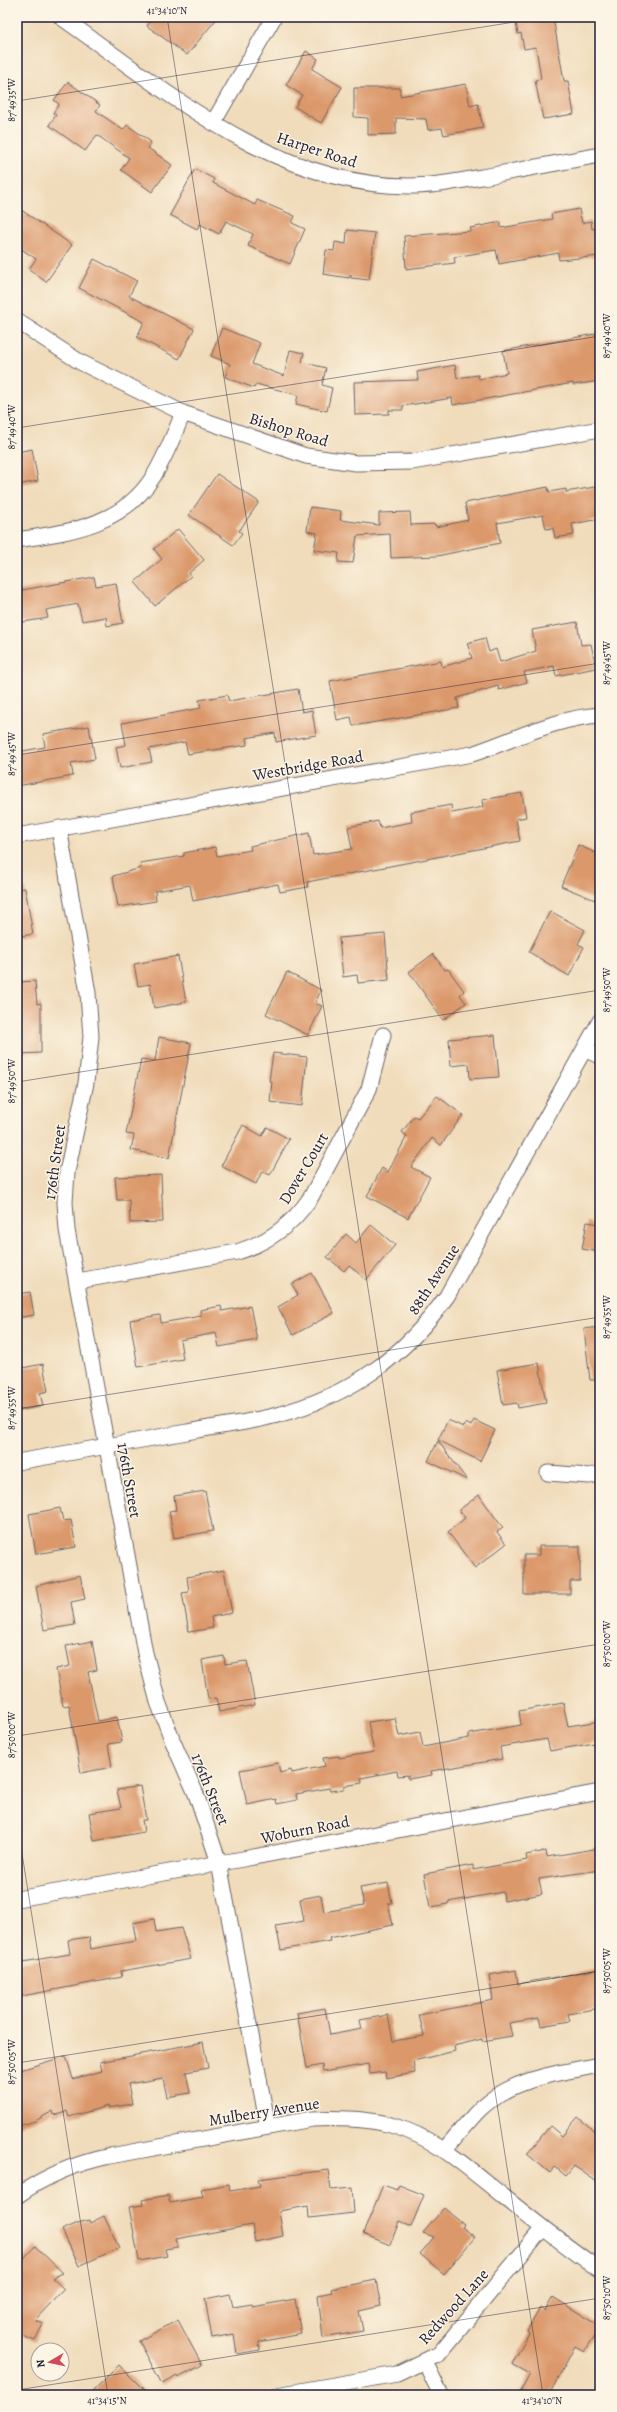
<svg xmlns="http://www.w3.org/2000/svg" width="617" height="2412" viewBox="0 0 617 2412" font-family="Alegreya,serif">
<rect width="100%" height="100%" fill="#fcf5e5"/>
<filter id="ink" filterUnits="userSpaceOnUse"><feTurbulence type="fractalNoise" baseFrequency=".025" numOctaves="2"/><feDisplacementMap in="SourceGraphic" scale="8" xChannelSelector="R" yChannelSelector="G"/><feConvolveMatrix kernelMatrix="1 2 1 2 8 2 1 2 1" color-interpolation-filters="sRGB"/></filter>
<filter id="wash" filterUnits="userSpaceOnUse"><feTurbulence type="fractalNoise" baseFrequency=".012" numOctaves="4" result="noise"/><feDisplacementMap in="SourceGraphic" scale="16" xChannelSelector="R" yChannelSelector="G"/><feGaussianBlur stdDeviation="0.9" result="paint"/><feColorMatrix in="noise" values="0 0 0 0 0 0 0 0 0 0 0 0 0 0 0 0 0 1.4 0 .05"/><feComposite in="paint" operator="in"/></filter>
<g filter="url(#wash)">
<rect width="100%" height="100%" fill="#f0dbba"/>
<g id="blocks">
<!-- building -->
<path fill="#db986a" d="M153,17H218L187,55L147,26Z
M515,17H553L564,81H568L574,114L543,119L535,80L541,79L536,47L524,49L521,33L518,34Z
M306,51L318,59L312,69L342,87L321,123L295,107L302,95L286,85Z
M68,82L100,105L96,111L123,130L127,125L151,142L148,148L172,165L152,192L121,170L129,158L97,135L85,151L49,125L56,115L53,113L59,104L54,100Z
M466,84L470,106L478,104L483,128L444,135L442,128L428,130L426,119L396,118V134L368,135V118L354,117V88H400V96Z
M195,169L214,179L213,183L255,205L257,200L295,216L292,223L305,229L290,264L248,246L253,234L226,221L219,234L200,224L197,229L170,215Z
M17,207L72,245L46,282L29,269L36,259L17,246Z
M579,209L582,223L591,221L592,229L600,228V256L559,260L558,253L499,264L496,250L454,257L455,263L406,269L404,236L471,231L470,228L501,222V228L552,219L551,214Z
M347,230L375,233L369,280L351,278V274L349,278L323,274L326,250L334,251L335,242L346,244Z
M94,259L137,281L129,296L194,329L179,359L137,337L144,322L79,288Z
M222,328L260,343L252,364L284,376L290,350L304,353L302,362L326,368L322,385L332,388L327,411L296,404L298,395L256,384L254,388L225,377L230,364L211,356Z
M600,333V381L573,385V383L453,405L452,398L403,406V410H389V414L355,415L354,382L418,380L417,372L455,365L457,378L478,375L479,379L507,373L503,351Z
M32,449L38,481L17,485V452Z
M217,474L259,502L239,531L242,533L233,545L189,515Z
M600,486V519L572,524L574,535L555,538L553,528L546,529L543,515L497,523L500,543L437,556L391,558L390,534L357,536L353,563L338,562L339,553L314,550L317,533L307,531L310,507L341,511L340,520L379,525V513L410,512L411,525L435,524L436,527L468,520L465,503L548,487L549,492L566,489V492Z
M178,529L204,560L189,573L191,576L155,606L135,582L162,559L154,549Z
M94,577L96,586L116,583L123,623L107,626L106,617L82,621L78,604L46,610L48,618L17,623V591Z
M577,622L581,645L591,644L596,668L556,676L554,666L524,672L527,682L499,690L498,686L457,698L459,708L353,726L351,717L337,720L330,681L441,661L442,667L472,658L467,643L485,638L489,652L496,649L500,662L536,651L532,630Z
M298,689L302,712L312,710L316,735L276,742L275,733L246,738L247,745L188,754L185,742L149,749L152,762L120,768L116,747L126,745L122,723L201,708L199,700L227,695L229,701Z
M89,726L95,759L71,763L73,776L17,786V752L45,747L43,734Z
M522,793L526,817L516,819L520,841L307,882L308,887L280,892L278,884L193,901L190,885L155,891L156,901L118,907L113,876L141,868L140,863L184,856V853L215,847L217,856L251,850L250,846L309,833L313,855L352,849L348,827L378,821L380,828L412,822L411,812L451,805L452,813L483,807L482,800Z
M578,845L600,855V902L561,886Z
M25,888L33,934L17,937V889Z
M550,911L585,930L578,944L584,947L569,976L529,952Z
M385,934L389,980L358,983L357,975L343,977L339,938Z
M433,954L445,970L448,969L464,991L460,995L466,1003L443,1020L409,972Z
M178,956L186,1002L154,1008L150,984L138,986L134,964Z
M287,972L321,990L315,1003L322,1006L308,1035L266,1014Z
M35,981L37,1004L41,1003V1053L18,1054L17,982Z
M495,1035L499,1077L470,1079L469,1064L451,1066L449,1039Z
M159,1037L191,1043L169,1158L131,1150L134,1135L126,1134L141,1059L155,1061Z
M273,1053L307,1057L302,1106L270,1102L272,1081H269Z
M437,1096L463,1115L441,1145L432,1138L411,1167L430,1177L408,1218L367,1196L382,1168L388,1172L407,1136L402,1132L414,1116L418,1118Z
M243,1125L262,1136L267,1127L289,1139L270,1175L262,1171L256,1184L221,1166Z
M161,1175L163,1222L130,1223L129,1200H117L115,1177Z
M587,1222L600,1224V1252L582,1249Z
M371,1225L395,1245L366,1280L349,1265L344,1271L327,1257L346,1234L356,1243Z
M312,1273L334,1313L293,1335L278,1307L298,1295L292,1284Z
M30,1292L34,1315L17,1318V1294Z
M221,1306L222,1311L250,1306L257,1340L219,1347L216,1333L180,1340L183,1359L138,1367L130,1320L160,1315L161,1323L201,1316L200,1310Z
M600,1327V1380H590L584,1329Z
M539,1363L546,1403L518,1408L517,1403L503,1405L497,1370Z
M43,1364L48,1391L40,1393L43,1406L17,1411V1369Z
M448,1420L463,1427L466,1423L471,1426L474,1420L495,1430L480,1461L438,1440Z
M438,1441L467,1480L428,1461Z
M205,1491L213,1531L174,1538L169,1511L176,1510L174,1496Z
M479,1495L503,1528L497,1532L506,1544L475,1568L448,1532L465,1518L459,1510Z
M60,1508L63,1521L71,1520L76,1547L36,1554L29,1514Z
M539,1546H580V1581H570V1594H524V1555H539Z
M224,1570L232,1613L211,1617L213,1628L189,1632L182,1593L189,1592L187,1577Z
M80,1575L85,1599L71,1602L75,1625L44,1630L36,1586Z
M92,1641L97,1670L88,1672L98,1721L117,1717L122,1742L108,1744L112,1767L81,1773L69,1705L63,1706L56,1669L70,1666L66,1646Z
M224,1656L225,1664L247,1661L255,1705L219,1712L216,1698L208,1699L202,1660Z
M563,1703L568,1726L600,1721V1742L550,1751L547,1739L500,1747L502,1759L431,1771L432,1775L408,1779V1775L398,1776L397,1771L361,1778L362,1783L344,1786V1789L330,1791L329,1788L296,1794L297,1800L277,1804L276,1799L247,1805L240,1770L278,1763L280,1773L291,1770L292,1773L325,1766L323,1758L339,1756V1758L374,1752L368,1722L395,1718L399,1736L420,1732L423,1747L469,1738V1734L521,1725L519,1711Z
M140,1786L146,1820H142L144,1832L94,1841L89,1813L121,1808L117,1790Z
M600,1848V1870L539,1879L542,1894L504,1901L503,1892L448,1902V1904L430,1907L424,1874L473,1865V1870L527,1860L526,1855L546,1851L547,1857Z
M388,1883L392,1903H388L393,1925L329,1938L330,1941L281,1950L276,1926L304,1921L300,1899L321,1895L324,1912L364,1905L360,1888Z
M154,1919L156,1932L181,1928L191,1959L121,1971L122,1977L17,1997V1963L70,1954L68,1940L89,1937L91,1949L136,1941L133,1923Z
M600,1969V2008L568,2014L570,2021L541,2026L539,2018L509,2023L512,2036L482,2041V2039L454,2046L455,2051L413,2061L415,2073L386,2078L385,2072L370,2074L368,2064L323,2072L322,2065L307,2068L297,2013L325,2008L330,2035L362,2029L360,2020L388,2015L393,2041L424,2036L419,2015L493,2000L489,1975L516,1970L518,1984Z
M203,2042L208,2068L186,2072L190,2093L167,2097L163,2078L128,2084L132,2104L108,2108V2106L69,2117L67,2111L54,2115L53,2111L35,2121L17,2126V2071L66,2056L73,2079L102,2071L100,2062Z
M578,2117L600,2136V2184L574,2166L566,2176L555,2167L550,2173L527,2154L550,2126L562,2136Z
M328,2170L331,2190L352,2188L354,2213L309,2218L308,2206L279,2211L283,2236L255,2242L252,2225L176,2239L178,2247L165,2249L167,2256L139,2261L129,2207L143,2205L142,2200L168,2195L170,2203L203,2197L201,2189L229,2184L230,2191L260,2186L258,2179Z
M383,2185L397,2190L399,2185L424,2195L411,2227L399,2222L390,2245L363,2234Z
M444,2208L464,2225L462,2227L475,2237L444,2274L420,2254L434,2237L423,2233Z
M104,2216L119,2248L79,2266L62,2230L78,2223L89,2220L90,2223Z
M35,2246L63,2273L52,2278L64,2289L35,2320L43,2323L35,2341L20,2335L17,2339V2266Z
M376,2280L381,2306L359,2311L363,2331L323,2338L318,2295L332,2292L331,2289Z
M230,2294L233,2307L252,2304L253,2307L295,2299L301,2334L259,2342L260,2350L237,2354L234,2334L212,2338L205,2299Z
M553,2297L600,2326L584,2351L575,2346L549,2395H519L530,2374L512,2364L529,2333L527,2331L540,2308L545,2311Z
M178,2320L202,2365L178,2378L177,2376L162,2384L139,2341Z
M119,2365L149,2395H89Z"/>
</g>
</g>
<g filter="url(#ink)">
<use href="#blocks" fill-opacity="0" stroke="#6a6367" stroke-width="1"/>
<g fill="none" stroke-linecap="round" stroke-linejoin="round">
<!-- street casing -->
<g stroke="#6a6367" stroke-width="17">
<path id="street" d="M61,17C165,90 274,186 409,186C437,186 465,180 493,175C529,168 564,162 600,155
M213,123L274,17
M17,321L80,362L183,413L306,456L356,463L412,462L600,429
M17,540C69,532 122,526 153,477C165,458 174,435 183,413
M59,828L88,993L91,1037L86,1083L67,1172L65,1202L67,1230L145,1653L158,1702L173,1742L196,1794L219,1863L268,2127
M17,836L472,754C514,740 555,718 600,715
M586,1050L600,1056
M78,1281L237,1252C269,1242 292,1225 311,1197L369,1089L383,1035
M17,1462C74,1452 131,1442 187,1432C217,1426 248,1423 277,1415C351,1395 403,1358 447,1296L600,1021
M548,1473L589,1476L600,1474
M17,1899L243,1859L600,1792
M445,2149C457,2135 468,2121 481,2108C513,2078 559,2073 600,2065
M17,2196C45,2176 77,2163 110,2156L312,2119C337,2118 368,2118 394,2126C436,2138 469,2169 503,2196C535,2222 567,2247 600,2270
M425,2362L441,2395
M277,2395L397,2374L439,2354L543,2228"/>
</g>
<!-- street -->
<use href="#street" stroke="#fff" stroke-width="15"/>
</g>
</g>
<!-- ticks -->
<path fill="none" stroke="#22223b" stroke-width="1" stroke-opacity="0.45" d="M167,17L543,2395M17,101L546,17M17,428L600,336M17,755L600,663M17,1082L600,990M17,1409L600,1317M17,1736L600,1644M17,1822L108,2395M17,2063L600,1971M17,2390L600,2298"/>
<g text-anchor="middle" stroke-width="3" stroke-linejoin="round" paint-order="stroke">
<!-- street labels -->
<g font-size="16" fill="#22223b" stroke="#fcf5e5">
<text transform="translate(317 149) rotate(18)" y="6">Harper Road</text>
<text transform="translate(289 429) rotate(17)" y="6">Bishop Road</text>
<text transform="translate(308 765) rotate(-10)" y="6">Westbridge Road</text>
<text transform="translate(54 1162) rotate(-82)" y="6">176th Street</text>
<text transform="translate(303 1168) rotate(-59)" y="6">Dover Court</text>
<text transform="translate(433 1279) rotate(-57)" y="6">88th Avenue</text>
<text transform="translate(130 1480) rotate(80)" y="6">176th Street</text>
<text transform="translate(211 1789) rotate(68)" y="6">176th Street</text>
<text transform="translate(305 1829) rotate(-11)" y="6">Woburn Road</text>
<text transform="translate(264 2111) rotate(-9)" y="6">Mulberry Avenue</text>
<text transform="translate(453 2306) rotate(-48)" y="6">Redwood Lane</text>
</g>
</g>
<!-- margin -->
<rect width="617" height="2412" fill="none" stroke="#fcf5e5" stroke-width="44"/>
<!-- north arrow -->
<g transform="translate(50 2362) rotate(261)"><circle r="19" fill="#fcf5e5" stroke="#a5a1a1"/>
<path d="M0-3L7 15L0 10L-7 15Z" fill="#d1495b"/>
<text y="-6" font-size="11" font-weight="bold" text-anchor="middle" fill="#22223b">N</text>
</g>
<rect x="22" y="22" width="573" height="2368" fill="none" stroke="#22223b" stroke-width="1.5"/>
<g font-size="10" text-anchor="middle" fill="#22223b">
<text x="167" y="14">41°34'10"N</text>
<text transform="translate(11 100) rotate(-90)" y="4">87°49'35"W</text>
<text transform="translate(606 336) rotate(-90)" y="4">87°49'40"W</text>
<text transform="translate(11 427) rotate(-90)" y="4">87°49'40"W</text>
<text transform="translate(606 663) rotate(-90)" y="4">87°49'45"W</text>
<text transform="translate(11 754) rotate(-90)" y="4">87°49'45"W</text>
<text transform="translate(606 990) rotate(-90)" y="4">87°49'50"W</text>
<text transform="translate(11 1081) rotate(-90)" y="4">87°49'50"W</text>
<text transform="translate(606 1317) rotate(-90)" y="4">87°49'55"W</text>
<text transform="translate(11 1408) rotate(-90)" y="4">87°49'55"W</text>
<text transform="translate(606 1644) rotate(-90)" y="4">87°50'00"W</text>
<text transform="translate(11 1735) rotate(-90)" y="4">87°50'00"W</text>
<text transform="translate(606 1971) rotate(-90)" y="4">87°50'05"W</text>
<text transform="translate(11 2062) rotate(-90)" y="4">87°50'05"W</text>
<text transform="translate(606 2298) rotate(-90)" y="4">87°50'10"W</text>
<text x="107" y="2404">41°34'15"N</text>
<text x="542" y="2404">41°34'10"N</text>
</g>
</svg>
